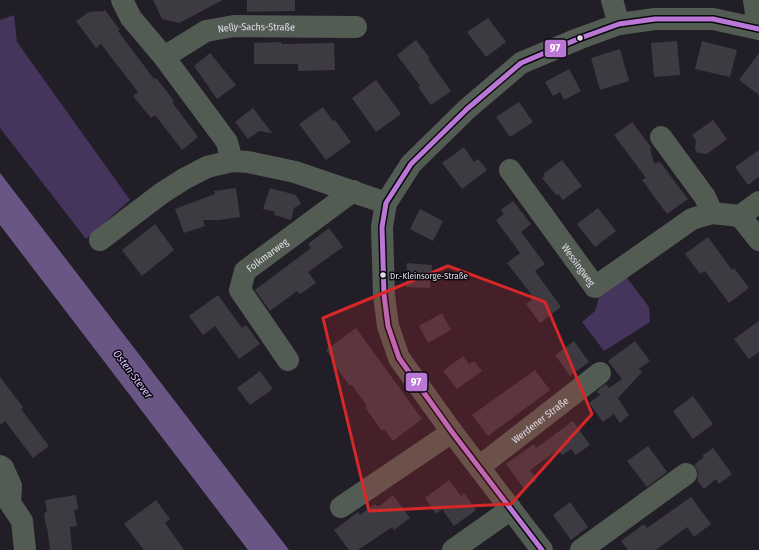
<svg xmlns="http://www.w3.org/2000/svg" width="759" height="550" viewBox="0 0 759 550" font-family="'Fira Sans Condensed',sans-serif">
<rect width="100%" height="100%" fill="#221e28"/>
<!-- green -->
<path fill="#45345b" d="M14,15L17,42L130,200L86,239L0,128V20Z
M624,274L649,307L650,322L604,351L582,322L595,311L600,294Z"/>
<!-- water -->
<path fill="#6a5685" d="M0,173L289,550H248L0,225Z"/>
<!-- building -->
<path fill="#3e3a42" d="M153,0H223L179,23L162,19Z
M247,0H295V11L247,12Z
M105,10L120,30L118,31L154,79L156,78L165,89L174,101L172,102L198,137L182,150L155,115L151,118L133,96L138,92L101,44L96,48L76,21L89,12L98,11L102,12Z
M488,18L506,42L486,57L467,32Z
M416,40L430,58L428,59L451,91L431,105L418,87L420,86L397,55Z
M677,41L680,75L654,77L651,43Z
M702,41L737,50L730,77L695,69Z
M281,42V44L334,43L335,70L298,71V64H254V43Z
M620,49L629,81L600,90L591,58Z
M210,53L236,85L217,99L194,66Z
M759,53V95L739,80Z
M569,69L581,91L564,100L560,92L553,96L545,82Z
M376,80L401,114L376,132L352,98Z
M519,102L533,122L510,137L496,117Z
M323,107L333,121L335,120L351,142L326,160L299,124Z
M253,108L272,133L259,131L248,139L235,122Z
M713,120L727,139L707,154L698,153L695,149L696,140L692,135Z
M632,122L651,147L650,148L654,163L660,162L688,199L667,214L642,180L646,178L614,135Z
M464,147L474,162L478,159L487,170L462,189L442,163Z
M759,150V177L748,185L735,167Z
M562,160L582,186L563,200L558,194L556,195L542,178L545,176L543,174Z
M236,188L240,217L219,220H203L205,226L184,233L175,209L215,194L214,191Z
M270,188L296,195L301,204L294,208L291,220L274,215L275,212L263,209Z
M513,201L531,224L521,232L545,264L535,271L561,307L540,323L526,304L534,298L507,263L520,253L496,220L504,214L501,210Z
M598,208L616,231L595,247L577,224Z
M420,209L443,221L433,241L410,229Z
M155,224L174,250L142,276L122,250Z
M329,228L343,247L308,272L316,283L300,294L297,291L270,311L255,290L311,248L308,244Z
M708,237L732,270L734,268L749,288L729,303L705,271L700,274L685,254Z
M407,263L432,265L430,288L406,287Z
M218,295L242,328L246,325L260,344L239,359L215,326L203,335L189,316Z
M442,313L451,330L428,343L419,326Z
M759,321V352L749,359L734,339Z
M356,328L422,419L393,441L384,429L382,431L365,407L367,406L359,395L352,385L350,386L332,362L334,361L326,350Z
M574,341L589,362L570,376L555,355Z
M635,341L650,361L639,369L642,372L618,398L629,415L620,423L614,414L603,422L589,403L600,395L597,391L606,384L609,388L622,379L608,361Z
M463,356L469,364L474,361L482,371L457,389L443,371Z
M535,370L550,390L488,436L472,415Z
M260,371L273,389L250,405L237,388Z
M0,377L23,407L21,409L49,446L33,458L5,421L0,425Z
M693,396L713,424L693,439L673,411Z
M573,421L590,445L576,455L571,449L562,455L558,450L530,470L537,480L524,489L506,464L534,444L536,448Z
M648,446L667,472L647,487L627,461Z
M713,448L732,474L719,484L716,479L704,489L697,480L698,472L696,467L694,465L704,457L702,456Z
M449,480L461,496L464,493L476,510L454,526L442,509L436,514L425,498Z
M76,495L78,509L74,510L77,526L70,527L72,550H50L47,527H46L44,513L47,512L45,500Z
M393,495L410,518L394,530L392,527L358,550H349L334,530L358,512L360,515L375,504L378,507Z
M691,497L711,524L694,537L687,527L656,550H628L621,541L644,524L647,528Z
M156,500L170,519L165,523L184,550H144L124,524Z
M570,502L588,527L571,540L553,515Z"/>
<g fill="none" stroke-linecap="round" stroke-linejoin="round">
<!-- minor -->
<g stroke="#525c53" stroke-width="22">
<path d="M122,0L131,18L164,57L227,142L232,161"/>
<path d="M612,0L619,24"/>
<path d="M754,0L758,28"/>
<path id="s1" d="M164,57L206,31L234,26L356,27"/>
<path d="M661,137L705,197L712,213"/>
<path id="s2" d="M510,170L595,287L692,219L712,213L740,216L759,202"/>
<path d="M740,216L759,240"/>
<path d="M100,240L162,193L184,179L207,167L232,161L248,162L295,172L386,203"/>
<path id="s3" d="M288,360L240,290L245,271L353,191"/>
<path d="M0,466L3,468L11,486L10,503L22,521L25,550"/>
<path id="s4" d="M479,467L600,373"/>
<path d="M341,507L452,432"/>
<path d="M453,550L511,509"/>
<path d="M542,550L452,432L399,358L388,326L384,295L382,227L386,203L411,164L467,109L521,63L578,39L619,24L655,19H713L759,29"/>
<path d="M581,550L686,474"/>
</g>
<!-- bus-1 casing -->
<g stroke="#09070e" stroke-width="8">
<path id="bus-1" d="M542,550L452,432L399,358L388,326L384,295L382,227L386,203L411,164L467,109L521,63L578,39L619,24L655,19H713L759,29"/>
</g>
<!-- bus-1 -->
<use href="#bus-1" stroke="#ba77d6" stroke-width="5"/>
</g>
<!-- marked area -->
<path fill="#d62828" fill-opacity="0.2" stroke="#d62828" stroke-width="3" stroke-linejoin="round" d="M448,266L545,302L592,414L511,504L369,511L323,318Z"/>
<!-- markers -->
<g fill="#e0dbe7" stroke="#09070e" stroke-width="1.5">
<circle cx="580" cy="38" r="3.5"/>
<circle cx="383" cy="275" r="3.5"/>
</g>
<g text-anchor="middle" stroke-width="3" stroke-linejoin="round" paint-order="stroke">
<!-- bus labels -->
<g font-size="9" fill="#e0dbe7" stroke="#09070e" text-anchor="start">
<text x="390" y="279">Dr.-Kleinsorge-Straße</text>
</g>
<!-- street labels -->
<g font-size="10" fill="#e0dbe7" stroke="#09070e">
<text dy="4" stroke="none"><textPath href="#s1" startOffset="100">Nelly-Sachs-Straße</textPath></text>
<text dy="4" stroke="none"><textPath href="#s3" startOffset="132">Folkmarweg</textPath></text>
<text dy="4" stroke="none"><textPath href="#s2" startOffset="117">Wessingweg</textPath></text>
<text dy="4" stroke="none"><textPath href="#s4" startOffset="77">Werdener Straße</textPath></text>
</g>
<!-- water labels -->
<g font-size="11" font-style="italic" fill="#d7bdfc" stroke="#09070e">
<text transform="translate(133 374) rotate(53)" y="4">Osten-Stever</text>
</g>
</g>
<g stroke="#09070e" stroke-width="1.5">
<rect x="544" y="39" width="23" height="19" rx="4" fill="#ba77d6"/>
<rect x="405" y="372" width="23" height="20" rx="4" fill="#ba77d6"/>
</g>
<g font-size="11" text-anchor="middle" font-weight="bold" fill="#fff">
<text x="555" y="52">97</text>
<text x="416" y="386">97</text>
</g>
</svg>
